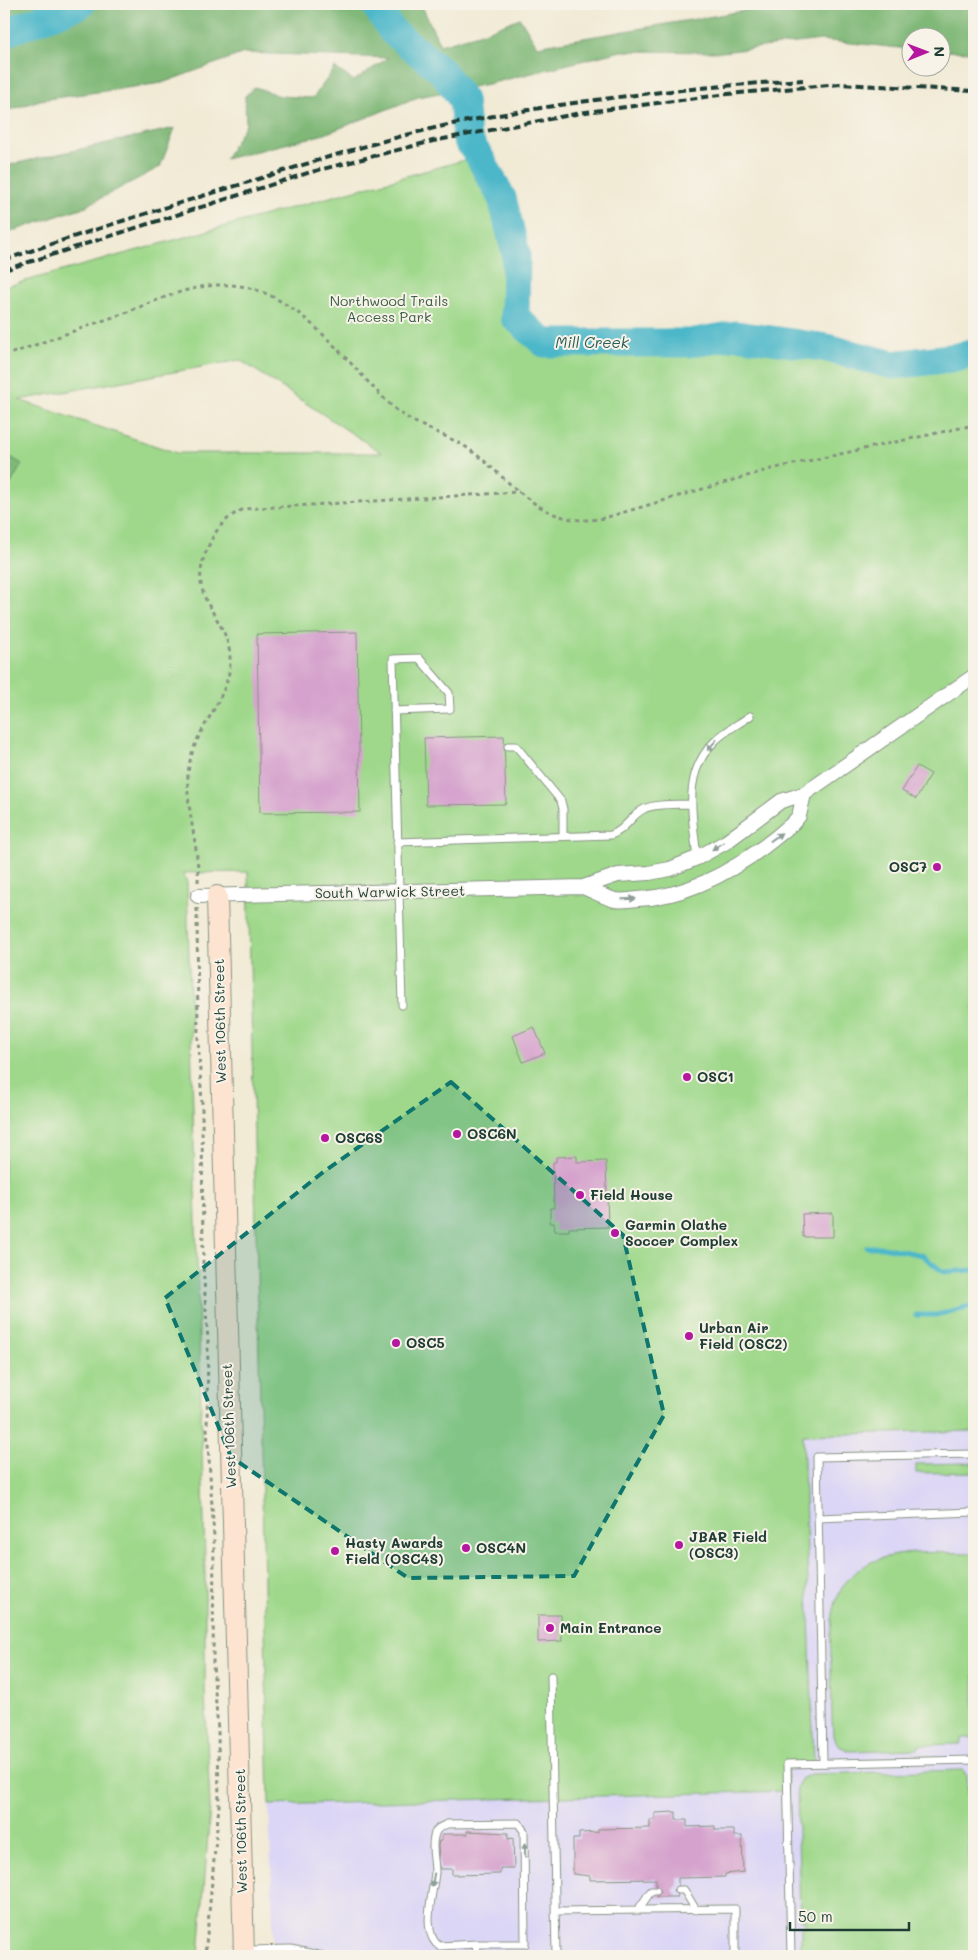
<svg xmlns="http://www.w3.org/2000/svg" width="978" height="1960" viewBox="0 0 978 1960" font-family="Mali,sans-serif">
<rect width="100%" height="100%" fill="#f7f3e8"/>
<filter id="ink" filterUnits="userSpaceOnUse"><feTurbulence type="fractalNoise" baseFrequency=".02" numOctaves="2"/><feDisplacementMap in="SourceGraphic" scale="10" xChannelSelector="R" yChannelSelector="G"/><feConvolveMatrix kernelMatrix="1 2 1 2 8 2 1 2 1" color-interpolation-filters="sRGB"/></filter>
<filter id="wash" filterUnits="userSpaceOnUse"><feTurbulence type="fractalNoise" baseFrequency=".0096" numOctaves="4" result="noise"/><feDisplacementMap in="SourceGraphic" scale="20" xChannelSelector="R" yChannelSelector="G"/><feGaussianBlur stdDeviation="1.12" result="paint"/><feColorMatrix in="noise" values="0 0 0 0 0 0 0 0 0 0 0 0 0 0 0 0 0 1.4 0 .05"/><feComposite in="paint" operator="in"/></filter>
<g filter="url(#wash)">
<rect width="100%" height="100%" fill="#f1ead5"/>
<!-- built -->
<path fill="#dcd6f6" d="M974,1431V1956H274L269,1805L429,1799L814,1762L803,1435Z"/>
<!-- green -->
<path fill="#9fd88b" stroke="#5f8a60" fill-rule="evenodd" d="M479,156L502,198L516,254L515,317L544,343H689L736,335L827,348L893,365L959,357L974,352V1431L803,1435L814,1763L787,1764V1791L269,1805L248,872L184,873L187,883L205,1561V1691L210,1807L199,1956H4V287ZM240,360L382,453H177L19,400Z
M974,1463V1472L916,1473V1464Z
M974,1553V1738H962V1744L919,1745L918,1749L849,1751L839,1746L833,1736C831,1714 832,1692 831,1671C830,1624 827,1574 883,1558C911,1550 945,1553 974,1553Z
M963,1770L967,1776L971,1956H801V1927H805V1921H802L800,1919L797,1788L800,1779L810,1774Z"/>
<!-- forest -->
<path fill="#7fb877" stroke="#4f7a56" d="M4,4H421L440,45L482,33L520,18L537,46L784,4H974V52L941,51L940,38H910V49L821,40L722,52L621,51L488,84L418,97L325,134L225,159L246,124L245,96L255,87L280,96L313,98L335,68L354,81L388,58L244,53L162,83L40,100L4,112Z
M175,128L160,167L84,207L4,234V166Z
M4,453L22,464L4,496Z"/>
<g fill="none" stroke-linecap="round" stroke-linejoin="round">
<!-- stream -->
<path stroke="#4cb7c9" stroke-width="5" d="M867,1247H883L922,1255L943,1272L974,1270
M916,1315H937L974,1305"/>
<!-- river -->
<path stroke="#4cb7c9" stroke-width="29" d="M375,4L392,31L442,71L463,100L467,139L479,156L502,198L516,254L515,317L544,343H689L736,335L827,348L893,365L959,357L974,352
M4,33L81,4"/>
</g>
<g id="blocks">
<!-- building -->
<path fill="#d5a2cd" d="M357,632L360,812L260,813L257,634Z
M504,736L506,804L426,805L424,738Z
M917,766L931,774L916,799L902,791Z
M534,1027L545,1053L523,1062L513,1036Z
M577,1156V1162L606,1161L608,1227L569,1228V1231H555L554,1223H550V1208H554L553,1162H556V1157Z
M833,1213V1237H803L802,1214Z
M538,1615H561L562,1641L538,1642Z
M676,1812V1820H687V1827L715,1826V1830H734V1836H742L743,1872L725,1874V1877L678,1878V1885L673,1890L678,1897H656L661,1891L656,1886V1879L590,1880V1876L573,1874V1839H579V1833L598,1832V1829L650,1828V1820H655V1813Z
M467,1831L508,1833V1839L513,1838L514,1868H500V1874L452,1875V1869H440L438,1846L439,1841H442V1834H468Z"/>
</g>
</g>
<g filter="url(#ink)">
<use href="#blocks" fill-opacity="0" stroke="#889484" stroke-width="1"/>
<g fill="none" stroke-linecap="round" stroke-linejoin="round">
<!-- lane casing -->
<g stroke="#889484" stroke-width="9">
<path id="lane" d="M394,711L450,709L449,693L419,658L393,659L402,1005
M508,746H516L561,801L563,809V836
M397,842L611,835C626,830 631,815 644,809C657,803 677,805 691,804
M697,858C693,816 681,774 715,741C725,731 739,724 750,716
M818,1518L974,1512
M551,1676L556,1956
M823,1762L817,1457L974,1454
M678,1890H684L696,1910
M638,1910L651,1891H656
M556,1911L735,1909V1956
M247,1950L291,1949L323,1956
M476,1956L477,1944L439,1946C420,1932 434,1890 435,1872C435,1860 431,1848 434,1837C435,1829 440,1827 447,1824L518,1823L524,1831L525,1944H477
M791,1956L787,1764L974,1760"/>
</g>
<!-- street casing -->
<g stroke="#889484" stroke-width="16">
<path id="street" d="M583,887C593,891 604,897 615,900C622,901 631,900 638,899C697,896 750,861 793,823L799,816L804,794
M198,896L583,887L618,875L649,873L670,869L697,858L726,842L781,801L804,794L974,676"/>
</g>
<!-- secondary casing -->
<g stroke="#889484" stroke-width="22">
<path id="secondary" d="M217,896L244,1956"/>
</g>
<!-- path -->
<path stroke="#889484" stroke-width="3" stroke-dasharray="4 4" stroke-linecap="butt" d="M4,356C44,342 84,327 125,313C158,300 193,283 230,285C298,288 348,366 393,407C415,427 445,433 469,449C512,480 543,531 604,518L771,469L974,425
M198,882C200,841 180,797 191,757C199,725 229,697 230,663C232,613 180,603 210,543C217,527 228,516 244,509L519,492
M197,908L198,1039L202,1103L203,1264L208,1341L207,1428L214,1537L213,1665L218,1730L219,1806L205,1956"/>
<!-- lane -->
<use href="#lane" stroke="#fff" stroke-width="7"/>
<!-- street -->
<use href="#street" stroke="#fff" stroke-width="14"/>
<!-- secondary -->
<use href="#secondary" stroke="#fde4d1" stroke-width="20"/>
<!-- rail -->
<path stroke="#1f3d34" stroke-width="4" stroke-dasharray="8 4" stroke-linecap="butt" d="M4,260C86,232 169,206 252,181C328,157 405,132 483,118C589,98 696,87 803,80
M4,270L311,172L433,141L586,112L728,94L840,84L974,91"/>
</g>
<!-- one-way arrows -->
<defs><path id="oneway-solid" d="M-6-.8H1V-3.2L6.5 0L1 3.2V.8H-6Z" transform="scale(1.25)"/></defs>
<g fill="#8f9e9a">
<use href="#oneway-solid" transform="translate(712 745) rotate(132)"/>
<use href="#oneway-solid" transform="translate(776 837) rotate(-36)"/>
<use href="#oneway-solid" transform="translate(718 846) rotate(148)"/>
<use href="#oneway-solid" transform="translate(629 899) rotate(-1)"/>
<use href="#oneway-solid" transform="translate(525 1850) rotate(-92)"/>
<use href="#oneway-solid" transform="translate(433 1880) rotate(100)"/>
</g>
</g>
<!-- marked area -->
<path fill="#0f766e" fill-opacity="0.2" stroke="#0f766e" stroke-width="4" stroke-dasharray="10 6" stroke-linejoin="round" d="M451,1082L623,1235L664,1415L574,1576L408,1578L231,1457L165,1298L322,1173Z"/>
<!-- markers -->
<g fill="#b5179e" stroke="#f7f3e8" stroke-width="2">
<circle cx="937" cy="867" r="5"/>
<circle cx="687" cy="1077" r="5"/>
<circle cx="457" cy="1134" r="5"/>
<circle cx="325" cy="1138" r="5"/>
<circle cx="580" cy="1195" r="5"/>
<circle cx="615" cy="1233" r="5"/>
<circle cx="689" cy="1336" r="5"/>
<circle cx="396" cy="1343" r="5"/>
<circle cx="679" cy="1545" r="5"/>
<circle cx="466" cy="1548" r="5"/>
<circle cx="335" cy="1551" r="5"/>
<circle cx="550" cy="1628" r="5"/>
</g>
<g text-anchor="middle" stroke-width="4" stroke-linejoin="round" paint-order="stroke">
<!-- park labels -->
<g font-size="14" fill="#395c45" stroke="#f7f3e8">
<text x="389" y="306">Northwood Trails<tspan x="389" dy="16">Access Park</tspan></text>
</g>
<!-- poi labels -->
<g font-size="14" font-weight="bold" fill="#1f3d34" stroke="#f7f3e8" text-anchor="start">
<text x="927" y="872" text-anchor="end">OSC7</text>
<text x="697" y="1082">OSC1</text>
<text x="467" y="1139">OSC6N</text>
<text x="335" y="1143">OSC6S</text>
<text x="590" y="1200">Field House</text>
<text x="625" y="1230">Garmin Olathe<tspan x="625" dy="16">Soccer Complex</tspan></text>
<text x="699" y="1333">Urban Air<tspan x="699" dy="16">Field (OSC2)</tspan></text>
<text x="406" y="1348">OSC5</text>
<text x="689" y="1542">JBAR Field<tspan x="689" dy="16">(OSC3)</tspan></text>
<text x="345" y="1548">Hasty Awards<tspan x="345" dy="16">Field (OSC4S)</tspan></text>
<text x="476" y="1553">OSC4N</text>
<text x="560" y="1633">Main Entrance</text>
</g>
<!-- street labels -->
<g font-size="14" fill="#1f3d34" stroke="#f7f3e8">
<text transform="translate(390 892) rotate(-1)" y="5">South Warwick Street</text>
<text transform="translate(220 1021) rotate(-91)" y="5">West 106th Street</text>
<text transform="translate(229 1426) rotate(-92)" y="5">West 106th Street</text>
<text transform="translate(241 1831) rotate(-91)" y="5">West 106th Street</text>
</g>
<!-- water labels -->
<g font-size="15" font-style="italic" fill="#2a5c59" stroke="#f7f3e8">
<text x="592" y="348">Mill Creek</text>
</g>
</g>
<!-- margin -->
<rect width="978" height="1960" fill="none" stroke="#f7f3e8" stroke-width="20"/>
<!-- north arrow -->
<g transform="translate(926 52) rotate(89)"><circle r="24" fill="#f7f3e8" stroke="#a1aaa0"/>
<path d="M0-4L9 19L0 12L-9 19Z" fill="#b5179e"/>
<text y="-8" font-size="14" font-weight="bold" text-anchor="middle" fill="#1f3d34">N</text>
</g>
<!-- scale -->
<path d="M790 1922v8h119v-8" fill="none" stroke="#1f3d34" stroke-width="2.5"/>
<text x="798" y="1922" font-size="15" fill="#1f3d34" stroke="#f7f3e8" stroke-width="4" paint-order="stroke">50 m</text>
</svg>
